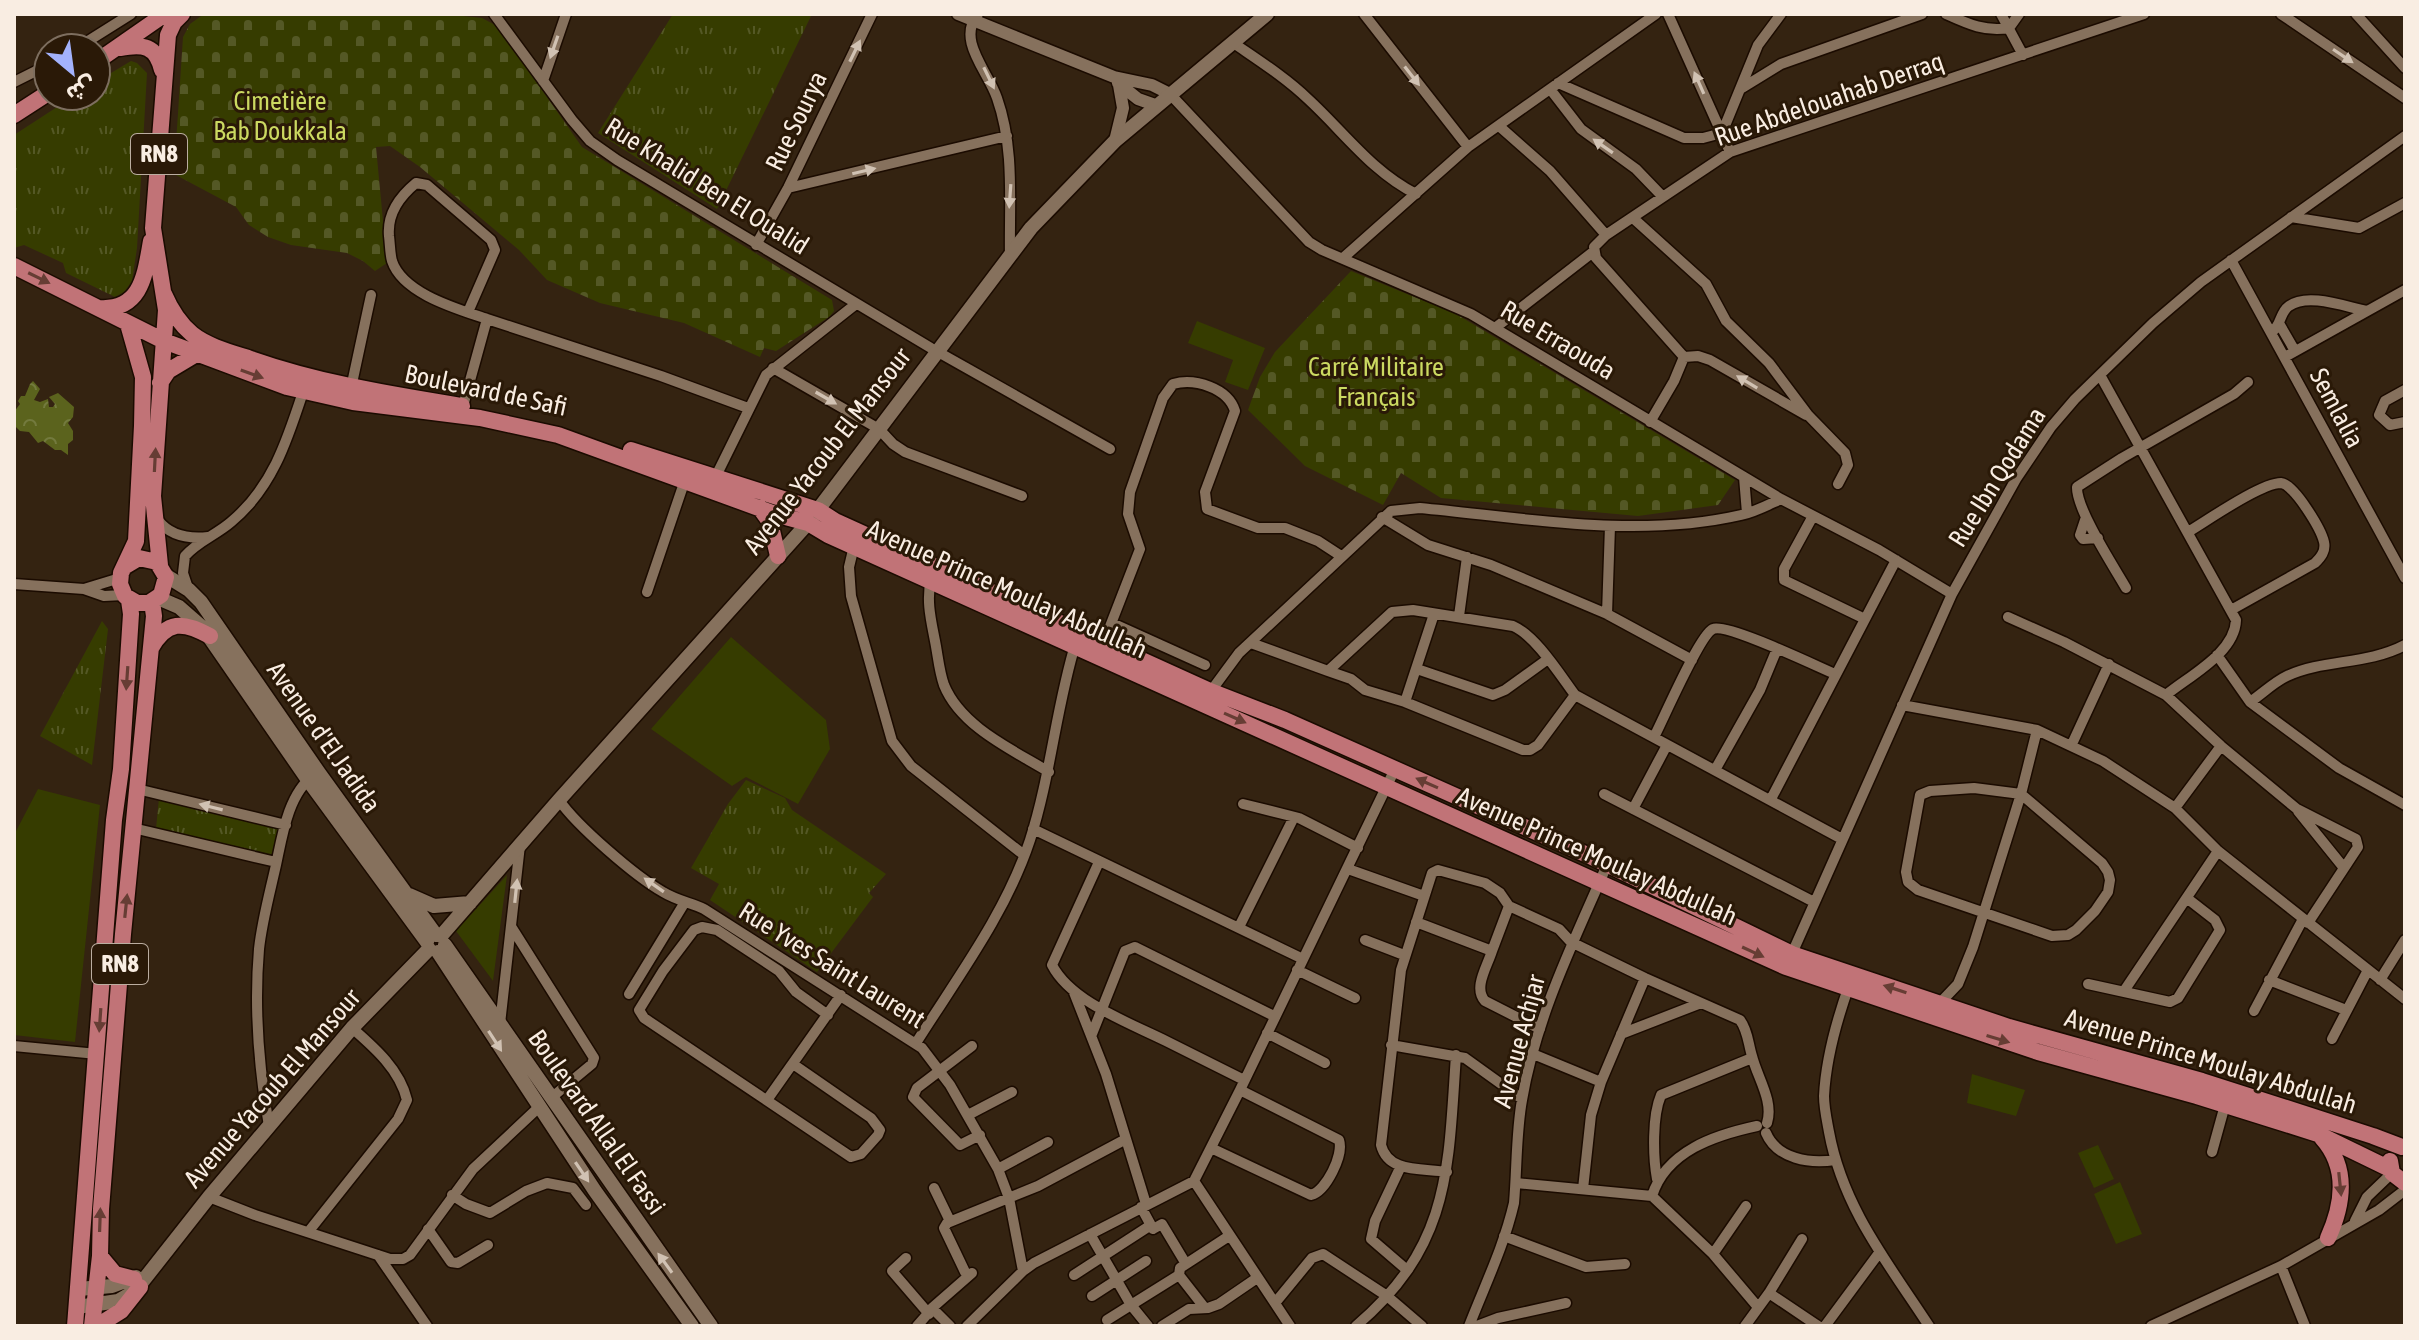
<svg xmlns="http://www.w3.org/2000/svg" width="2419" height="1340" viewBox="0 0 2419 1340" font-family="'Asap Condensed','Noto Sans Arabic',sans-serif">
<defs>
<pattern id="grass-tufts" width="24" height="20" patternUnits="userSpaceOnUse" patternTransform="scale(2)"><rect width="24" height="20" fill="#363c00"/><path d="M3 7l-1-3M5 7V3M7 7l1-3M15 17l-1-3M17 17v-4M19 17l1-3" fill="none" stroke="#545825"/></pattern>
<pattern id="forest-crowns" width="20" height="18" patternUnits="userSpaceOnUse" patternTransform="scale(2)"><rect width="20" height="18" fill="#5b631d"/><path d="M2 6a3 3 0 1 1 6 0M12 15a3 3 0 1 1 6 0" fill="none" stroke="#737a3e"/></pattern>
<pattern id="cemetery-stones" width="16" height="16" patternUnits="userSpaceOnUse" patternTransform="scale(2)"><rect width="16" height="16" fill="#363c00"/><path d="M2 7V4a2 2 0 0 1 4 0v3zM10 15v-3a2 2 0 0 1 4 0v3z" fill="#545825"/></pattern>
</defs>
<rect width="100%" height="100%" fill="#342311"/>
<!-- grass -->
<path fill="url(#grass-tufts)" d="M673,14H812L717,209L598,133Z
M131,61L137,63L147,73L137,248L132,281L124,292L115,297L66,273L63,263L24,245L14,248V135L74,96H96V82Z
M102,621L108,629L92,765L40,736Z
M746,780L785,798L792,810L886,874L869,893L873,897L817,972L710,900L719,884L691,868L728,804Z
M159,798L280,827L271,856L156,829Z"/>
<!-- forest -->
<path fill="url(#forest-crowns)" d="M33,381L40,389L34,400L40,402L48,399L49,407H53L55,404L49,397L58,393L74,407L73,417L68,423L73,431V440L68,444V455L61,450H55L43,441L38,443L29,432L20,431L14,425V412L20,404L18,401L21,396H25L30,384Z"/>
<!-- cemetery -->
<path fill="url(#cemetery-stones)" d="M204,14H444L482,18L497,26L582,147L832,300L834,311L829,317L776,351L764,348L760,357L684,323L600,303L547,280L519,250L420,167L390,146L376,147L387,263L375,271L363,261L347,253L291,245L268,237L249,225L236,207L174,174L183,37L190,24Z
M1351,271L1456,314L1735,480L1718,505L1638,516L1441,498L1401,473L1383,505L1305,466L1248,410L1260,377L1275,352Z"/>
<!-- garden -->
<path fill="#363c00" d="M1197,321L1265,348L1248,390L1225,382L1233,360L1188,343Z
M731,637L826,720L830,749L798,804L746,777L732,786L651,729Z
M38,789L100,805L75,1042L14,1035V835Z
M507,875L493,981L456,931Z
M1972,1074L2025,1090L2016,1116L1967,1103Z
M2098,1145L2114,1179L2094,1188L2078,1153Z
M2120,1182L2142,1234L2116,1244L2094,1194Z"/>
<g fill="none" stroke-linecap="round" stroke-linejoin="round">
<!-- minor casing -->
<g stroke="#1b0b00" stroke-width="13">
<path id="minor" d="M494,14L572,120L590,141L617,160L931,348L1110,449
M978,14C956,40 988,71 997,98C1015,149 1009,203 1010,257
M1364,14L1468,147
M1668,14L1730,152
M1946,14C1968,24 1985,32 2009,28L2019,14
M2001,14L2023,55
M2281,14L2405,98
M2356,14L2405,68
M1232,42C1258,60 1285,77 1308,99C1344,132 1371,171 1416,194
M77,48L131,14
M543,81L566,14
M14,82L48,65
M1558,83L1684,138H1703L1722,133L1758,45L1781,14
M1742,88L1781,64L1922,14
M1550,89L1581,129L1636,169L1662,196
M1170,94L1309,242L1322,250L1471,314L1781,499L1879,550L1952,594
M1499,126L1550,171L1606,235
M788,188L1007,136
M2291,217L2359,228L2405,203
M1633,218L1706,284L1726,321L1769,363L1808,415L1845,453L1848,465L1838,484
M756,245L788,188L872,14
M1343,258L1468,147L1656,14
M2231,260L2405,578
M468,312L495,250L491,240L427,185L416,183C399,197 387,214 389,236C390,244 390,254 392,261C403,294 458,309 487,319L661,376L748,408
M2280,325L2295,351
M1495,328L1593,252
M2271,333C2282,325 2279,313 2289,306C2308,292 2346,307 2367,311
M1684,357L1596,258L1594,247L1606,235L1730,152L2144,14
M1684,357L1698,356L1710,360L1806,415
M2285,357L2405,290
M773,368L879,429L893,444L905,452L1022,496
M2100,375L2236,620C2235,653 2189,676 2166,695
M351,388L371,295
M2405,390L2385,401L2379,415L2390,425L2405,422
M463,406L487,319
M1650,422L1674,381L1684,357
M716,476L766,375L856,304
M1744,477L1747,513
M1813,516L1784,569V580L1865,619
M1382,517L1428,545L1491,565L1607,614L1692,660
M2086,517L2080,535L2083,539L2098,538
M158,520C170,536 189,539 208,537
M2188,532C2208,520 2261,483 2281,483C2294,484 2321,529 2324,542C2326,551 2321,557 2315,563L2231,610
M854,546L849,567L851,596L892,741L911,766L1024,855
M931,579C926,601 931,620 935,641C938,656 939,671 944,685C961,727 1013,750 1049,772
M14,584L84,589L104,596L124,595
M188,588L183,573L185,556C198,541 216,535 231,522C272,488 287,441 303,392
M2126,588C2114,567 2076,509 2077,487L2122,458L2234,394L2248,382
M84,589L120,578
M647,592L685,480
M1434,614L1405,702L1523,750H1530L1538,745L1575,695
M1607,614L1610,526
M1459,616L1467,557
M2008,617L2064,642L2166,695L2221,746L2297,809L2356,839L2358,847L2308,923
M1112,623L1205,665
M1251,643L1328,671L1392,612L1413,610L1513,626C1536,636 1560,675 1575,695L1842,839
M1102,647L1140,549L1128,514L1130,492L1163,398L1173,384C1195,378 1228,388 1235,411L1205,492L1207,509L1258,528H1285L1318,541L1341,556
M2217,655L2250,702L2339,768L2405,805
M1417,669L1493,695L1505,690L1548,659
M1328,671L1351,679L1365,690L1405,702
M1208,695L1239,653L1391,511L1420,508C1526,518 1636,539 1741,515C1755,512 1768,505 1781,499
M2250,702C2262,694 2274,682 2287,676C2324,659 2367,665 2405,645
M1902,705L2037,730L2103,761L2175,808L2218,851L2405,999
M1654,737C1663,720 1700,634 1713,629C1727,623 1816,666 1835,674
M2072,744L2109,664
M1715,770L1760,690L1777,649
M1974,788L2021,794L2102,863L2108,872L2110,880L2108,892L2095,911L2076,930L2068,935L2052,936L1918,890L1908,882L1906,872L1920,795L1930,791Z
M137,789L286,825
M1604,794L1814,902
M1771,799L1896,560
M559,800C577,826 635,876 663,892C676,900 691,903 704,909L922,1048L950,1085L998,1169L1009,1198L1023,1271
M1243,804L1299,818L1358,848
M2175,808L2221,746
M1633,809L1667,745
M2298,811L2344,868
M133,828L276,862
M1033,829L1303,959
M1099,862L1052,965C1071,1002 1130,1023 1166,1041C1192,1054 1218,1067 1244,1080
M1348,869L1424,896
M1416,922L1492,951C1487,967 1473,988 1485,1001L1540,1029
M1239,927L1294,817
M512,928L594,1058L592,1064L551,1098
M1365,940L1404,955
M1492,951L1509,906
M1790,958L1952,594L2016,479L2051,427L2075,399L2153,323L2201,282L2405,136
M1297,970L1355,998
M2269,980L2346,1010
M2380,980L2405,940
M1850,983C1837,1019 1826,1057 1824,1096C1824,1108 1827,1121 1829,1132C1843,1208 1888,1263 1929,1326
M2088,984L2170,1002L2178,998L2220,930L2215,920L2188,899
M1073,990L1106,1074L1146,1204
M2124,991L2218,851
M629,994L685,902
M1939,1004L1958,984L1973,947L2021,794L2037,730
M2254,1011L2303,919
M500,1024L520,845
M1267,1033L1325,1063
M1092,1034L1125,951L1135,947L1274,1016
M1621,1034L1701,1003
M2332,1039L2368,970
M916,1043C957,978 1006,913 1030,840C1051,775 1056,706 1076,642
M1391,1045L1465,1058L1522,1099
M14,1046L97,1054
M972,1046L917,1088L913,1097L960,1145L980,1135
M1533,1054L1601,1082
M793,1064L871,1118L880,1130L878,1135L861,1154L851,1157L644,1018L639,1010L663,971L694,930L702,927L717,930L779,971L796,992L828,1015
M767,1100L841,995
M968,1115L1012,1092
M269,1126C259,1069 254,1007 259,949C262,921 270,892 276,865C282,837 288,794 313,776
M1766,1133C1777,1159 1810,1164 1835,1160
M1211,1148L1311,1195C1326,1191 1344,1155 1339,1140L1240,1090
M2212,1152L2225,1105
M1401,1166L1375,1221L1371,1239L1407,1270
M998,1169L1048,1142
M1447,1172C1421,1168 1388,1173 1381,1145L1401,970L1432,873L1438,870L1485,883L1500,893L1509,906L1559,929L1571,942L1645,978L1740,1020C1748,1031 1748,1043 1752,1056C1757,1077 1774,1101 1767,1123
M1657,1179C1653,1157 1652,1116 1661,1095L1752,1058
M1194,1181L1290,1326
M1516,1183L1652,1196L1713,1254L1757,1306
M934,1188L950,1221
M1583,1189L1591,1115L1601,1082L1645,978
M452,1195L466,1204L490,1213L526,1191L547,1183L573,1188L586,1205
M1652,1196C1666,1151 1715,1135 1757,1126
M209,1197L255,1215L390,1259H403L410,1255L473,1169L538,1108
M1141,1207L1153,1229L1162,1224L1186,1264
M2355,1221L2367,1197L2392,1173
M428,1229L451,1262L458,1263L488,1245
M309,1231L398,1119L407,1100C400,1070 375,1048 352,1028
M1090,1234L1131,1305L1148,1326
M1504,1236L1586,1267L1625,1264
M1713,1254L1746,1206
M378,1255L427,1326
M906,1258L892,1271L929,1314
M2281,1266L2305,1326
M965,1272L944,1228L947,1223L1038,1186L1126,1139
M1074,1275L1151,1225
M1179,1275L1204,1307
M1769,1293L1818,1326
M1092,1296L1146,1261
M1275,1303L1312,1258L1323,1254L1387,1296L1422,1326
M1107,1320L1179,1275L1180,1268L1229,1236
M917,1326L931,1310
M950,1326L932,1308L972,1273
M967,1326L1023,1271L1034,1263L1194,1181L1240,1090L1395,769
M1162,1326L1189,1309L1208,1308L1219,1304L1257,1278
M1356,1326C1451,1245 1448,1170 1456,1055
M1469,1326C1485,1285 1504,1246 1514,1203C1517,1169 1516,1133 1522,1100C1536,1017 1574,941 1607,865
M1477,1326L1498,1318L1566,1303
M1745,1326L1769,1293L1802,1239
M1825,1326L1879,1253
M2151,1326L2281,1266L2379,1210L2405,1190"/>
</g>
<!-- tertiary casing -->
<g stroke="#1b0b00" stroke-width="15">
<path id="tertiary" d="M958,14L1114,77L1152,85L1170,94
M1118,83L1138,99L1155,105
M1115,141L1123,108L1119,85"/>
</g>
<!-- secondary casing -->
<g stroke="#1b0b00" stroke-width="17">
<path id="secondary" d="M165,575L189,590L201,602L319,773L436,935
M158,598L179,607L203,628L308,780L427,942
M409,895L434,906L470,903
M441,936L559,800L808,523L1031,228L1115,141L1267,14
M445,945L711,1326
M438,952L595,1191L692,1326
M79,1289L112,1286L136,1277
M77,1307L118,1301L135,1291L209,1197L352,1028L429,949"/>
</g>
<!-- primary casing -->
<g stroke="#1b0b00" stroke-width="19">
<path id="primary" d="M120,48C143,44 156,45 162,70
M96,62L165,14
M14,115L48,93
M14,266L164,341L287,387L353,402L480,418L558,435L778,515L808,523L828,535L1786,967L2038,1052L2197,1096L2318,1134L2390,1169
M164,294C170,308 180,324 192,334C207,346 229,352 248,358C318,383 389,394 462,406
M99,308C142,311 145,274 151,241
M160,383L168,371L198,353
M631,450L818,510L835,521L1210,691L1285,720L1592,857L1792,954L2009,1027L2202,1081L2373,1136L2402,1147
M760,508L770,522L778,556
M160,565L153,496L166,310L153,228L168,35L174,22L182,14
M124,567L139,558L157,562L166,577L161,595L149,603H137L125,596L120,584L121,573L136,541L142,426L143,377L128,324
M151,648C167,620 183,621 210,636
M2322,1138C2349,1168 2343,1205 2328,1238
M2390,1161L2392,1173L2405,1183
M100,1256L115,1274L134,1279
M75,1326L114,820L121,769L131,614L129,600
M92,1326L100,1256L101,1209L123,934L154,616L152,602
M97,1326L121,1311L140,1287"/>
</g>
<!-- minor -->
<use href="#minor" stroke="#86715d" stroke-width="10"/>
<!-- tertiary -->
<use href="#tertiary" stroke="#86715d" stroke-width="12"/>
<!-- secondary -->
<use href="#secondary" stroke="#86715d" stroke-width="14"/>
<!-- primary -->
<use href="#primary" stroke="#c17377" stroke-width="16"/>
</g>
<!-- one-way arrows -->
<defs><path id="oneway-solid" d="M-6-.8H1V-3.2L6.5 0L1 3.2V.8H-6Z" transform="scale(2)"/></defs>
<g fill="#d1c2b3">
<use href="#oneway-solid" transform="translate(554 47) rotate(109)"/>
<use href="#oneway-solid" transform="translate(855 51) rotate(-64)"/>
<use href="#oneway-solid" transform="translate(2343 56) rotate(34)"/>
<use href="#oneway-solid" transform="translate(1412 76) rotate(52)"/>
<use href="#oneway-solid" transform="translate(989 78) rotate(64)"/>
<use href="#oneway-solid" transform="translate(1699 83) rotate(-114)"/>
<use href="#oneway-solid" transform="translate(1603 146) rotate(-145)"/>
<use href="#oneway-solid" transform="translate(864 171) rotate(-13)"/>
<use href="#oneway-solid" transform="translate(1010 196) rotate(94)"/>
<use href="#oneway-solid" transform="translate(1747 382) rotate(-149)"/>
<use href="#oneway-solid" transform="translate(826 398) rotate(30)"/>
<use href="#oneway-solid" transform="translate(211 807) rotate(-166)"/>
<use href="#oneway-solid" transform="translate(654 885) rotate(-145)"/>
<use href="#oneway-solid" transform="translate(516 891) rotate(-84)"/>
<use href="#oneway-solid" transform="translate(495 1041) rotate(57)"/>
<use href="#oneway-solid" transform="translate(582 1172) rotate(56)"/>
<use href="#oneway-solid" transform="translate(665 1263) rotate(-126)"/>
</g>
<g fill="#663d34">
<use href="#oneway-solid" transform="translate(39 278) rotate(26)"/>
<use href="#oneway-solid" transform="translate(252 374) rotate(20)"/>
<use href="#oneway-solid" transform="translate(155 460) rotate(-87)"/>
<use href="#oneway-solid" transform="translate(127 678) rotate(94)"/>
<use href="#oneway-solid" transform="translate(1235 718) rotate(24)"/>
<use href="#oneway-solid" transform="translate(1427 783) rotate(-156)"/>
<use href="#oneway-solid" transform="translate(126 906) rotate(-84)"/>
<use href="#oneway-solid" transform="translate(1753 952) rotate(25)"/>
<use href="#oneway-solid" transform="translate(1895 989) rotate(-162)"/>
<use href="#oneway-solid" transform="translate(100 1020) rotate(94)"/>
<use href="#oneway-solid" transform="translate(1998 1039) rotate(17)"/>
<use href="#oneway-solid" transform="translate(2340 1184) rotate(84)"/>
<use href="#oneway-solid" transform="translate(100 1220) rotate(-88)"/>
</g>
<g text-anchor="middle" stroke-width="6" stroke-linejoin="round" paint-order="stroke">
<!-- shield labels -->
<g fill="#2a1907" stroke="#bbada0" stroke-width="2">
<rect x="131" y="134" width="56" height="40" rx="6"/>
<rect x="92" y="944" width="56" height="40" rx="6"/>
</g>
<g font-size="24" font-weight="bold" fill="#f9ede2">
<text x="159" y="162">RN8</text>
<text x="120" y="972">RN8</text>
</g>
<!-- street labels -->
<g font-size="26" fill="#f9ede2" stroke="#2a1907">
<text transform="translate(1829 99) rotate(-19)" y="9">Rue Abdelouahab Derraq</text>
<text transform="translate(796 121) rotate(-64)" y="9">Rue Sourya</text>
<text transform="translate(707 186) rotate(32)" y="9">Rue Khalid Ben El Oualid</text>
<text transform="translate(1558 340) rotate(31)" y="9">Rue Erraouda</text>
<text transform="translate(486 390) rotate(12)" y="9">Boulevard de Safi</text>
<text transform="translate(2337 408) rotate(62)" y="9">Semlalia</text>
<text transform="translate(827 451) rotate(-52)" y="9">Avenue Yacoub El Mansour</text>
<text transform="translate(1997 477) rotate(-58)" y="9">Rue Ibn Qodama</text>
<text transform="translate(1007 589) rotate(24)" y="9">Avenue Prince Moulay Abdullah</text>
<text transform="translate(324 737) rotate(55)" y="9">Avenue d'El Jadida</text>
<text transform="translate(1597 856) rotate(24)" y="9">Avenue Prince Moulay Abdullah</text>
<text transform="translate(832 965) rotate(32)" y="9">Rue Yves Saint Laurent</text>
<text transform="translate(1519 1041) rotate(-75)" y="9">Avenue Achjar</text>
<text transform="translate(2211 1061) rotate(17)" y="9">Avenue Prince Moulay Abdullah</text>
<text transform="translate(272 1088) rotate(-49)" y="9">Avenue Yacoub El Mansour</text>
<text transform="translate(597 1122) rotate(55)" y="9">Boulevard Allal El Fassi</text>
</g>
<!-- park labels -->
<g font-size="26" fill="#cbd961" stroke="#2a1907">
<text x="280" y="110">Cimetière<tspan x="280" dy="30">Bab Doukkala</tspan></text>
<text x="1376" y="376">Carré Militaire<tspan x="1376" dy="30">Français</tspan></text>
</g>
</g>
<!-- border -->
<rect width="2419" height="1340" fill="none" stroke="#f9ede2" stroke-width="32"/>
<!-- north arrow -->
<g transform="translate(72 72) rotate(151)"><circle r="38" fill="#2a1907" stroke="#7d6e5f" stroke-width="2"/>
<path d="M0-6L14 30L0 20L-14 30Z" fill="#a3b2fc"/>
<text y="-12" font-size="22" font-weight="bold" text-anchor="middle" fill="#f9ede2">ش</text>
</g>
</svg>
